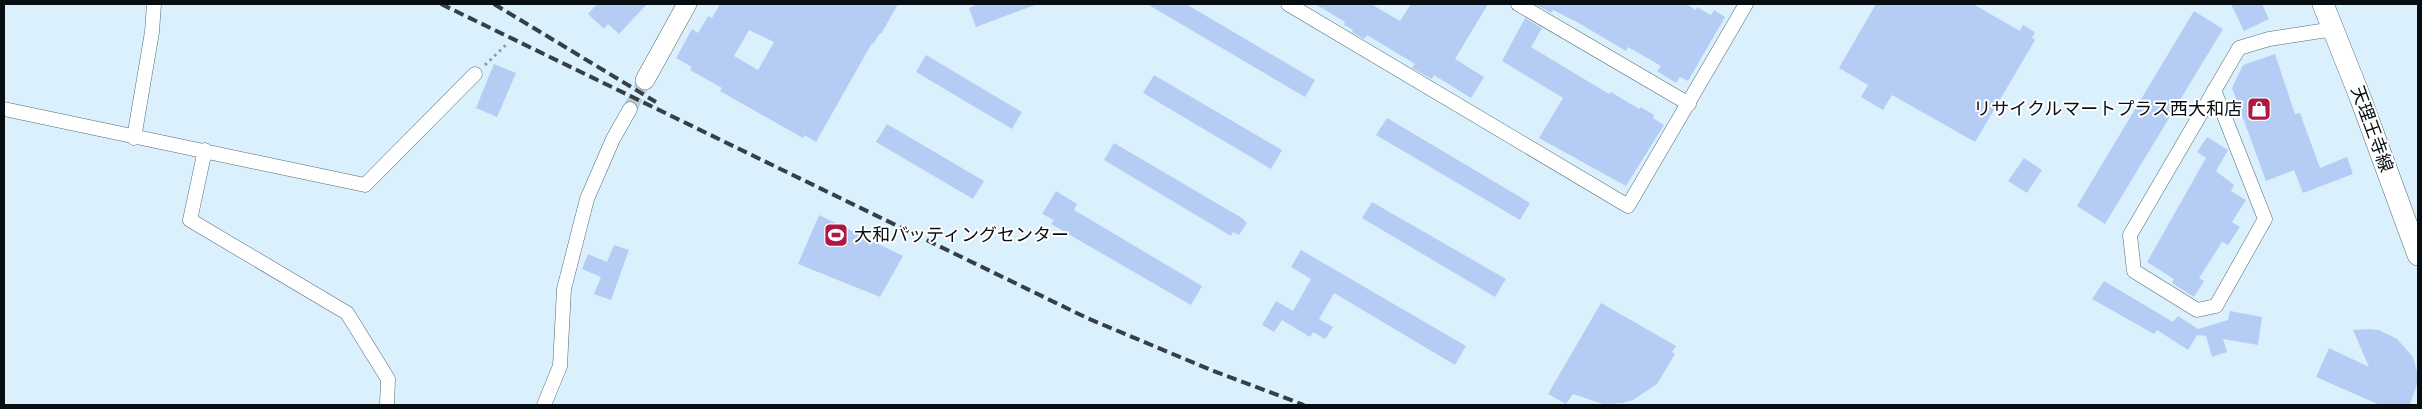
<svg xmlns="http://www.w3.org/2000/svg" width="2422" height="409" viewBox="0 0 2422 409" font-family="'Source Sans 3','Noto Sans JP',sans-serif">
<rect width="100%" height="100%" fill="#daf0fc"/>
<!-- building -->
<path fill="#b5cdf4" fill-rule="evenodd" d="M597,4H647L619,34L608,24L604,29L588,14Z
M720,4H898L881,34L880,33L873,44L872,43L816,142L804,135L803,138L720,91L722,88L690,70L692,67L676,58L692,29L698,33L708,16L712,18ZM749,30L774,42L758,70L734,56Z
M979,4H1035V5L976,27L969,8Z
M1147,4H1186L1315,80L1305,97Z
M1315,4H1371L1400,21L1411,4H1488L1455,59L1484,77L1471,98L1434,75L1432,79L1412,68L1415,64L1367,35L1364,39L1352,32L1353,30L1344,25L1345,22Z
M1535,4H1686L1696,10L1697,7L1711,15L1714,10L1725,17L1688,81L1680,77L1676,83L1657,71L1661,66L1628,47L1626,51L1577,22L1553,10L1551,13Z
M1876,4H1973L2020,31L2023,25L2035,32L2032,38L2035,40L1975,142L1892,95L1883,110L1861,97L1868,85L1839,68Z
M2231,4H2262L2269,19L2244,31Z
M2194,11L2223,29L2105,224L2077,206Z
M1525,18L1542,28L1531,47L1609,94L1611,92L1639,109L1641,107L1654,115L1653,118L1664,125L1626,186L1539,138L1563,98L1502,61Z
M2275,54L2295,114L2300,113L2320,168L2347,157L2353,174L2303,193L2294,170L2266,181L2232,88L2243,65Z
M926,55L1022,112L1012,129L916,72Z
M494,64L516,73L497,117L476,108Z
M1154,75L1282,150L1271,169L1143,93Z
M1387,118L1530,203L1520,220L1376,135Z
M887,124L984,181L973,199L876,142Z
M2207,137L2228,150L2216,171L2234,185L2231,191L2246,200L2232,222L2240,227L2228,245L2222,242L2199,278L2204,281L2194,297L2172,283L2174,279L2147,262L2206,158L2197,152Z
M1114,143L1242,218L1247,223L1239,235L1233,232L1231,236L1104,160Z
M2024,158L2042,170L2027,193L2008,181Z
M1056,191L1077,204L1074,210L1086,217L1202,286L1191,305L1051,224L1054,220L1042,214Z
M1372,202L1506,279L1495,297L1362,218Z
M819,215L903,256L880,297L798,264Z
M614,245L629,250L611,300L594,294L601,277L582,269L588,254L607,262Z
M1301,250L1466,346L1455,365L1334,293L1319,319L1333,327L1325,339L1313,332L1310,337L1282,320L1274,332L1262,325L1276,301L1293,311L1311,279L1291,267Z
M2104,281L2173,322L2178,316L2198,329L2228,320L2230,311L2262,317L2258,345L2223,339L2227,352L2212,357L2206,336L2197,335L2188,350L2157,330L2154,334L2092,299Z
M1601,303L1676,346L1672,352L1675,354L1657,384L1633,400L1623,403L1603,404L1573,394L1566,404L1548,394Z
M2369,329L2379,330L2397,339L2413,357L2418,375L2417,384L2410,405H2380L2316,377L2329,348L2369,367L2353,330Z"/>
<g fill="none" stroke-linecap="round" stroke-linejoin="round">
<!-- street-tunnel -->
<path stroke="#baced9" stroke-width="14" stroke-dasharray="14 7" stroke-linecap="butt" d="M630,109L645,80"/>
<!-- street casing -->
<g stroke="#566973" stroke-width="15">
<path id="street" d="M1288,4L1628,206L1746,4
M1518,4L1689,104
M2214,90L2265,219L2216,306L2197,310L2134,271L2130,235L2239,48L2269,39L2334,29
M4,109L365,185L475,74
M134,138L152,32L154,4
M205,150L190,220L347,313L388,379L387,405
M544,405L560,366L564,289L587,199L613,139L630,109"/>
</g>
<!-- secondary casing -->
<g stroke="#566973" stroke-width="20">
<path id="secondary" d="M645,80L687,4"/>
</g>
<!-- primary casing -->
<g stroke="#566973" stroke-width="22">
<path id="primary" d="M2323,4L2360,97L2418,255"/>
</g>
<!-- path -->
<path stroke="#8c9ca5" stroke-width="3" stroke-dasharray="2.5 4" stroke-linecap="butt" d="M485,65L508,43"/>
<!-- street -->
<use href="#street" stroke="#fff" stroke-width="14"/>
<!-- secondary -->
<use href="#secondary" stroke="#fff" stroke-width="19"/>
<!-- primary -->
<use href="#primary" stroke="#fff" stroke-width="21"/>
<!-- rail -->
<path stroke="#353f45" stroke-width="4" stroke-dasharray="10 5" stroke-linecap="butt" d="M441,4L1087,318L1211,370L1304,405
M494,4L656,102"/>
</g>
<!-- icons -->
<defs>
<g id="shop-square" transform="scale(1.25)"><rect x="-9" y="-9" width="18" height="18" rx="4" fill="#ad1944" stroke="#fff"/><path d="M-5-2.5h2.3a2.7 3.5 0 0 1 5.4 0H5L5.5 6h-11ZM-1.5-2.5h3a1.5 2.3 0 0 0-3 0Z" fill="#fff"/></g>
<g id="stadium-square" transform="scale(1.25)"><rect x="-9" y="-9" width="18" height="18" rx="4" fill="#ad1944" stroke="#fff"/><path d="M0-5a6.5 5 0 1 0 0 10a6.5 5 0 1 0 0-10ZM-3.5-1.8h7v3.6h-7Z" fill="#fff"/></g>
</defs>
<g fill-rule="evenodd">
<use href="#shop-square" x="2259" y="109"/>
<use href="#stadium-square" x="836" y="235"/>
</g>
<g text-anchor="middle" stroke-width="4" stroke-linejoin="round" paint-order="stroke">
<!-- poi labels -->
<g font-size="18" fill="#070e12" stroke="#fff" text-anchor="end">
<text x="2242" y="115">リサイクルマートプラス西大和店</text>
<text x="854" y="241" text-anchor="start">大和バッティングセンター</text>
</g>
<!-- street labels -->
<g font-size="18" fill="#070e12" stroke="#fff">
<text transform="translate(2372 129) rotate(70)" y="6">天理王寺線</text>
</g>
</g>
<!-- border -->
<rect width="2422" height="409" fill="none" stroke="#070e12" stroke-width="10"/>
</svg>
